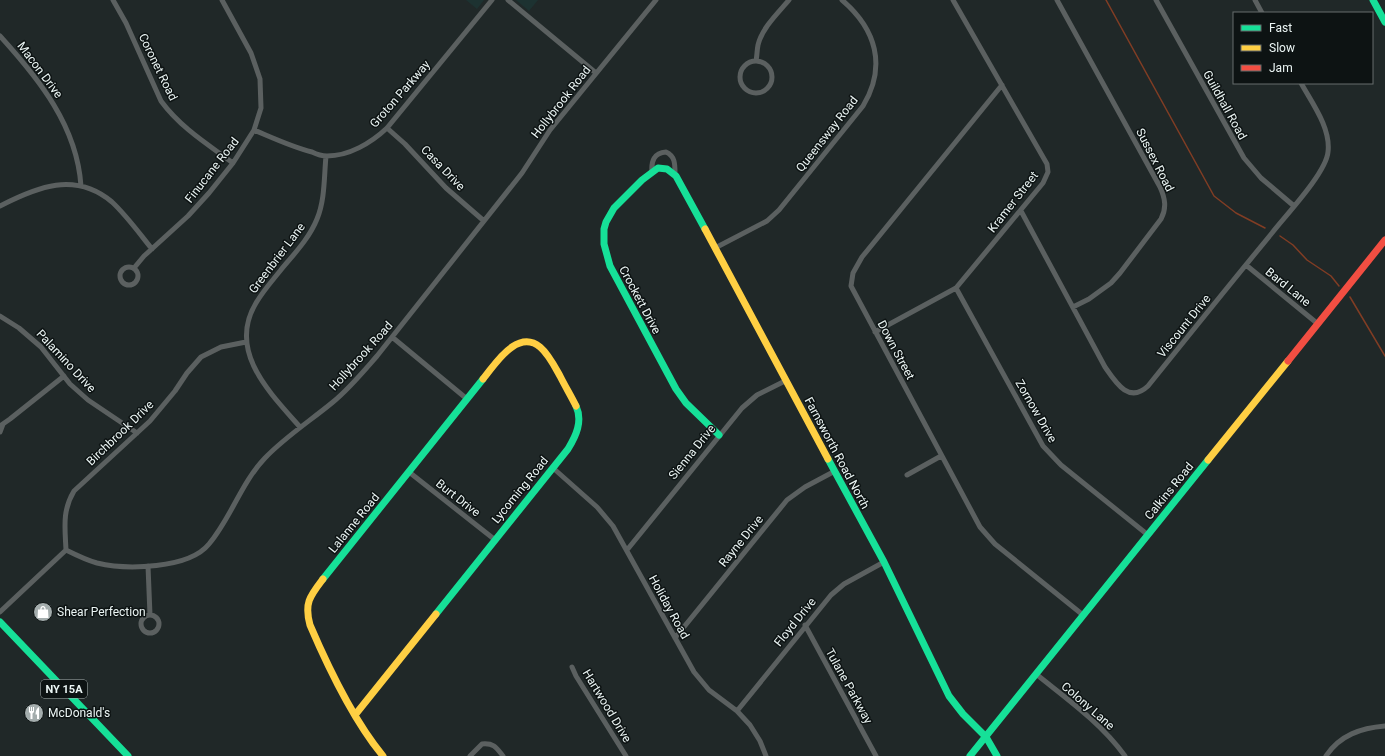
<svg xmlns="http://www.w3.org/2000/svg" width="1385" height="756" viewBox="0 0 1385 756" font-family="Roboto,sans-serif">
<rect width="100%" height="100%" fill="#202828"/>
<!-- built -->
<path fill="#1d3231" d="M466,0H484L477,9Z
M516,0H538L529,11Z"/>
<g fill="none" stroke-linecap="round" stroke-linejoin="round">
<!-- stream -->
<path stroke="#813d24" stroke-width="1.5" d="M1106,0L1214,196L1236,213L1265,228
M1280,236L1293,245L1307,260L1331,276L1339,286
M1350,297L1385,356"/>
<!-- street -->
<path stroke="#5b6060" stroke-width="5" d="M113,0L126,23L161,101C180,127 207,144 233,163
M508,0L596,73
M1057,0L1160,187C1165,198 1167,208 1161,219L1120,273L1111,283L1089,299L1073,307
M1156,0L1244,158L1261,178L1294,206
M1255,0L1262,13
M0,36C39,79 77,126 81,186
M756,61C757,56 757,50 758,45C762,28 778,13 789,0
M740 77a16 16 0 1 1 32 0a16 16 0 1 1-32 0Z
M1002,85L862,257L853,273L851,286L980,527L995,544L1083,615
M387,128L405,144L446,188L484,221
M254,130C273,138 292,147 312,152C316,154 322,156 327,156C349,156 371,143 387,128L492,0
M652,172C651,161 654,153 666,152C675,156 675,164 675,173
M0,206C37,187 75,171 112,202C127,216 139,233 152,249
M1021,211L1105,367C1116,383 1129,404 1148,386C1189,335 1230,284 1272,233C1286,215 1326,173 1328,152C1331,128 1312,103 1301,83
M715,248L767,221L779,210L863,106C887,66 876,29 842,0
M1246,265L1318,324
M120 276a9 9 0 1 1 18 0a9 9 0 1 1-18 0Z
M134,268L144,256L188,216L209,193L233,163L254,130L261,108L260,79L251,53L222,0
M956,288L1043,446L1061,465L1148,535
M0,316L19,328L41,347L70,384L88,400L137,433
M875,332L956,288L1043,183L1048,172L1047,164L953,0
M392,337L467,399
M0,426L10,419L64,376
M300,427C270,393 227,351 256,303C263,291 272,281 280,271C293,255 309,239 317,219C325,200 324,177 326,156
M0,432L3,424
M553,468L597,507L613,526L694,672L709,690L737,711L750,725L760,741L766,756
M409,472L494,539
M907,475L941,456
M66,550C76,555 86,560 97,563C126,570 189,569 209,544C231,518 241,483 265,458C285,437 310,421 333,402C349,389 363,372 377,356L522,173L550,130L656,0
M66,550C65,528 62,511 74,491L150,421L175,391L187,373L201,357L221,347L246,342
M627,550L742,408L757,395L785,381
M148,566L150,615
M0,612L66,550
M141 624a9 9 0 1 1 18 0a9 9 0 1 1-18 0Z
M805,625L876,756
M675,638L787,500L805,487L835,471
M572,667L576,676L626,756
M1036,674C1067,699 1101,723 1125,756
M737,711L831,595L844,584L884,562
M470,756L482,744C494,743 496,747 503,756
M1326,756C1340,735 1361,728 1385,726"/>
<!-- fast -->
<path stroke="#16e098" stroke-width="7" d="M1373,0L1385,22
M705,229L676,176L667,169L658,168L642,180L614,208L606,222L604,229V244L610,266L676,389L686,403L719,435
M828,459L884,562L949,696L963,714L986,737L997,756
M323,579L483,379
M436,614L568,449C576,436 583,421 576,406
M0,622L128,756
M970,756L1208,460"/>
<!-- slow -->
<path stroke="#ffcf43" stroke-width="7" d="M705,229L828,459
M483,379C492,368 500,355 512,347C537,330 550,358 560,376C565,386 571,396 576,406
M1208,460L1288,361
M323,579C310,596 304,603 310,625C328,667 354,721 383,756
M355,715L436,614"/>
<!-- jam -->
<path stroke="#f24e42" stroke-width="7" d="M1288,361L1385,240"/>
</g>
<!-- icons -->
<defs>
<g id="shop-disc" transform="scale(1)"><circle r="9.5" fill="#a4adad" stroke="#0d1313"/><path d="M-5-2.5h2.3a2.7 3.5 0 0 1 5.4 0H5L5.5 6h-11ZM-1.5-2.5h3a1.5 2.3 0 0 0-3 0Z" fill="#fff"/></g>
<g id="restaurant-disc" transform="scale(1)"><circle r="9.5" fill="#a4adad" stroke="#0d1313"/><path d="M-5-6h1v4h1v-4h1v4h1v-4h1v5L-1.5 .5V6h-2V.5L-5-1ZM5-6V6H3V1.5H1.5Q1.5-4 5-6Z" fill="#fff"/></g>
</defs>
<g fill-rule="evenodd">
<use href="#shop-disc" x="43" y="612"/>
<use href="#restaurant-disc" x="34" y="713"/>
</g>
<g text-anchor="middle" stroke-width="3" stroke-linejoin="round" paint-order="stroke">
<!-- shield labels -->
<rect fill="#0d1313" stroke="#a8b1b0" stroke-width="1" x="41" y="680" width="46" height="18" rx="3"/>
<g font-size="11" font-weight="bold" fill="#ebf5f4">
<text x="64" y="693">NY 15A</text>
</g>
<!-- street labels -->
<g font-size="12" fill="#ebf5f4" stroke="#0d1313">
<text transform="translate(158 67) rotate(64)" y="4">Coronet Road</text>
<text transform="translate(40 70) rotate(53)" y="4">Macon Drive</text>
<text transform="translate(400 94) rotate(-49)" y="4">Groton Parkway</text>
<text transform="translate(561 102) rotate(-52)" y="4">Hollybrook Road</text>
<text transform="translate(1225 105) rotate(61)" y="4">Guildhall Road</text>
<text transform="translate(827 134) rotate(-52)" y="4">Queensway Road</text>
<text transform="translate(1155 160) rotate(63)" y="4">Sussex Road</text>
<text transform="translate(443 168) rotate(46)" y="4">Casa Drive</text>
<text transform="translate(212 170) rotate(-52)" y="4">Finucane Road</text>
<text transform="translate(1013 202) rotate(-52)" y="4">Kramer Street</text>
<text transform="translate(277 258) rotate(-53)" y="4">Greenbrier Lane</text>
<text transform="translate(1288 287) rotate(39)" y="4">Bard Lane</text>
<text transform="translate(640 300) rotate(62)" y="4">Crockett Drive</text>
<text transform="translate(1184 326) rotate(-51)" y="4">Viscount Drive</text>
<text transform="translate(896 350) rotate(62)" y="4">Down Street</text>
<text transform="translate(361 356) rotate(-48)" y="4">Hollybrook Road</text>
<text transform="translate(66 361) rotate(47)" y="4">Palamino Drive</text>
<text transform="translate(1036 411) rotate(60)" y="4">Zornow Drive</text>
<text transform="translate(120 433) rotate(-44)" y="4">Birchbrook Drive</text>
<text transform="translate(692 452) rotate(-51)" y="4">Sienna Drive</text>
<text transform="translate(837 453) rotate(62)" y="4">Farnsworth Road North</text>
<text transform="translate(520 490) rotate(-51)" y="4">Lycoming Road</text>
<text transform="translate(1169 491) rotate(-51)" y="4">Calkins Road</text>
<text transform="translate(458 498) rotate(38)" y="4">Burt Drive</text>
<text transform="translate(354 523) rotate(-51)" y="4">Lalanne Road</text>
<text transform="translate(741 541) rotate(-51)" y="4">Rayne Drive</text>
<text transform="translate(669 607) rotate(61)" y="4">Holiday Road</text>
<text transform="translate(795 622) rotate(-51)" y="4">Floyd Drive</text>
<text transform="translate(849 686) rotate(61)" y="4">Tulane Parkway</text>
<text transform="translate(607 706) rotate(59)" y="4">Hartwood Drive</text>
<text transform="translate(1088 706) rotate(41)" y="4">Colony Lane</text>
</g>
<!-- poi labels -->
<g font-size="12" fill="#ebf5f4" stroke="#0d1313" text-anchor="start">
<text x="57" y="616">Shear Perfection</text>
<text x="48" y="717">McDonald's</text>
</g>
</g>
<!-- legend -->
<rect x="1233" y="12" width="140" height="72" fill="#0d1313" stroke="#666d6d"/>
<rect x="1241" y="25" width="20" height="6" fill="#16e098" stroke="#666d6d"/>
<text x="1269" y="32" font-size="12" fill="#ebf5f4">Fast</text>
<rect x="1241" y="45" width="20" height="6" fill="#ffcf43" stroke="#666d6d"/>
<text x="1269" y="52" font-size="12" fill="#ebf5f4">Slow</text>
<rect x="1241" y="65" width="20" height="6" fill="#f24e42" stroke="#666d6d"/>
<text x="1269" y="72" font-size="12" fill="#ebf5f4">Jam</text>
</svg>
